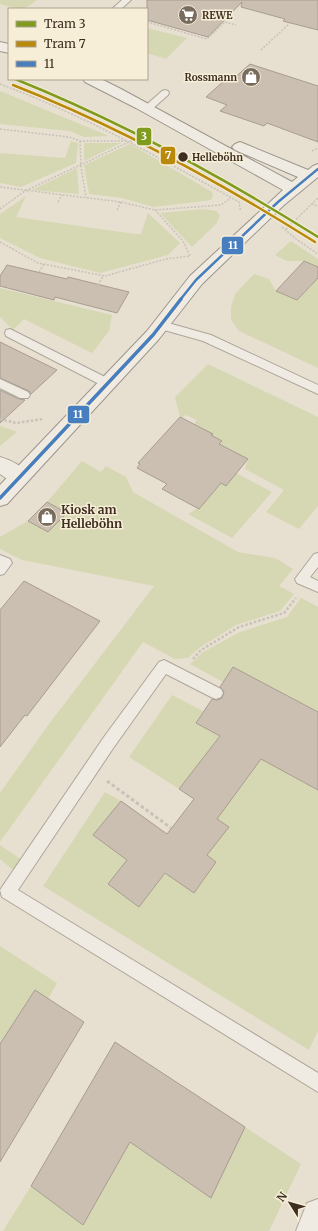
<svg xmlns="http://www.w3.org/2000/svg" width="318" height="1231" viewBox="0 0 318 1231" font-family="Merriweather,serif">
<rect width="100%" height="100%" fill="#e7e0d1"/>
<!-- green -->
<path fill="#d6d7b3" d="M0,0H37C20,13 19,9 0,4Z
M147,28L187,38L166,59L147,53Z
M0,91L109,136L84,137L70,131L0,124Z
M71,141L78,143L76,163L21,187L0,183V153L65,158Z
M84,143H121L84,161Z
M130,144L212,192L213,196L211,200L205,201L153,207L122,198L89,194L84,165Z
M77,168L79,194L32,190Z
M26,196L16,217L135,234H141L148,213L180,243L168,255L100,273L40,258L0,238V214Z
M203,209L216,211L220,215L217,223L192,247L160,213Z
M291,241L318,259V267L304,261H287L275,255Z
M254,274L269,279L276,291L297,300L318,278V368L239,331L231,320V307L235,294Z
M0,288L112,315L109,331L92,353L24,319L13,330L0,317Z
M208,364L318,417V506L299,529L266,512L284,490L245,469L248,459L219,444L222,441L194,424L197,420L185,415L182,418L180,417L175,397Z
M0,426L17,432L0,446Z
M82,461L101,472L106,466L126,477L133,492L238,552L275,558L293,569L279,586L294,594L280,611L236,625L199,648L188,658L175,659L143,642L0,842V793L46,728L154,586L22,560L0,549V537L28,521L48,532L66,513L47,502Z
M236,473L272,492L232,538L188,514L198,508L199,509L221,483L226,485Z
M301,598L318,607V712L233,667L223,682L190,664L203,652L240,632L287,617Z
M172,695L203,711L196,723L318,790V1031L309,1050L43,886L105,792L121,801L127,860L108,884L139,907L165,873L194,893L216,862L207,855L228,827L217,819L200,763L179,789L129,757Z
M0,845L22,860L13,870L0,859Z
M0,946L57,983L48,999L35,990L0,1044Z
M245,1127L301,1164L269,1231H3L31,1186L83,1225L130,1142L211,1198Z"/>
<!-- building -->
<path fill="#cbbfb2" stroke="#a89c90" d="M147,0H318V30L283,21L285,19L241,7L242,2L208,37L147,20Z
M250,64L318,86V142L267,123L264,126L220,111L227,105L206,97L226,79L231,81Z
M304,261L318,267V278L297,300L276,291Z
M7,265L67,279L68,277L129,292L117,313L55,297L54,300L0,286V276Z
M0,342L57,370L31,394L29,391L0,378Z
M0,390L19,399L25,400L0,423Z
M180,417L213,434L211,435L222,441L219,444L248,459L226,486L221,483L199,509L162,489L167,484L137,468L140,464L138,463Z
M47,502L67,513L48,532L28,521Z
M24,581L100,621L27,716L25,715L0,747V610Z
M233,667L318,712V790L261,759L217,819L229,827L207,855L216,862L194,893L165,873L139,907L108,884L127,860L93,835L121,801L167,834L194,799L179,789L220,736L196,723L212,699L217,700L222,698L224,692L220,687Z
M35,990L84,1022L0,1162V1044Z
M115,1042L245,1127L211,1198L130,1142L83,1225L31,1186Z"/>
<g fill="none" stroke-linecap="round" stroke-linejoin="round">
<!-- lane casing -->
<g stroke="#ada599" stroke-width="2">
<path id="lane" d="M122,0H131L121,9H112Z
M165,90L168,91L169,93L168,95L150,111H144L143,109L144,107L162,91Z
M161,321L211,335L318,385V394L203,341L157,328L156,325L157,322Z
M10,329L111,380L113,383L111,386H103L6,336L5,333L6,330Z
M0,379L28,392L30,395L28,398H20L0,388Z
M318,553V567L310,577L318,581V592L297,583L295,579L314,554Z
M0,555L10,559L12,563L4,574L0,575Z
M164,660L221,689L223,693L221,697L216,699L211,697L166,674L114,747L18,890L318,1073V1092L2,897L0,890L2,887L104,737L159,662Z"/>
</g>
<!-- street casing -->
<g stroke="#ada599" stroke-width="2">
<path id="street" d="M0,457C11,460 25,467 30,477L27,482C16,486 9,480 0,474Z
M318,1199V1231H296L307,1203Z"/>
</g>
<!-- secondary casing -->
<g stroke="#9c958a" stroke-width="2">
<path id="secondary" d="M0,42L9,44V53L0,51Z
M83,79H101L121,89L292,182L298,177L235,150L232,147L235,144L240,142L245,144L308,170L313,166L318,164V177L284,205L202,284L159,339L7,504L0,506V485L147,331L190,276L283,190L136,108L85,82Z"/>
</g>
<!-- path-far2 -->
<path stroke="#c8c2b9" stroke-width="1.5" stroke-dasharray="2 1.5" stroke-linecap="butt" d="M147,22L207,39L225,22
M225,22L236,25
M261,50L290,23
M0,84C84,115 161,159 239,202L240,209H242
M0,129L69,137L80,141H128
M80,141L81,167L86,197
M312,151L318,148
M0,187L121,202L155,210L221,205L231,198
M58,202L62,195
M312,203L318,207
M0,209L25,191L131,141L148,131
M117,210L121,202
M282,227L296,239L318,254
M286,229L318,198
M0,242L38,263L105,276L166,259L190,256L183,241L155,210
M39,272L44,264
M98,285L103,276"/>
<!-- path-far1 -->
<path stroke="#c8c2b9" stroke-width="2.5" stroke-dasharray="2.5 2" stroke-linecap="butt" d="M0,419L16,423L43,419
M193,659L201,650L239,627L284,613L296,598"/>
<!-- path -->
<path stroke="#c8c2b9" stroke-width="3" stroke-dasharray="3.5 2.5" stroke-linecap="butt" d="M107,781L171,828"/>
<!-- lane -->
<use href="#lane" fill="#efebe3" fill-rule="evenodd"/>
<!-- street -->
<use href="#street" fill="#efebe3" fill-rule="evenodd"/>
<!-- secondary -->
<use href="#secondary" fill="#efebe3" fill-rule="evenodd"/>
<!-- bus-1-far1 casing -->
<g stroke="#f7eed8" stroke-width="4.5">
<path id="bus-1-far1" d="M180,300L196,280L278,202L318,169"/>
</g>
<!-- bus-1 casing -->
<g stroke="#f7eed8" stroke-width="6">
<path id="bus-1" d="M0,498L153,335L181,299"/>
</g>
<!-- bus-1-far1 -->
<use href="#bus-1-far1" stroke="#477ec0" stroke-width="2.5"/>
<!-- bus-1 -->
<use href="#bus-1" stroke="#477ec0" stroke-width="3.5"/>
<!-- tram-1 casing -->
<g stroke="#f7eed8" stroke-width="4.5">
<path id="tram-1" d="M15,79C122,122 221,176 318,237"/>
</g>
<!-- tram-2 casing -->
<g stroke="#f7eed8" stroke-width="4.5">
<path id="tram-2" d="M13,85C120,127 218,181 315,242"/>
</g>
<!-- tram-1 -->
<use href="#tram-1" stroke="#7f9c1f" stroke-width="2.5"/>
<!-- tram-2 -->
<use href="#tram-2" stroke="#b8890b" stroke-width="2.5"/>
</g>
<!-- icons -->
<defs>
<g id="supermarket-disc" transform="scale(1)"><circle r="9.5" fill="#786c5e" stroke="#f7eed8"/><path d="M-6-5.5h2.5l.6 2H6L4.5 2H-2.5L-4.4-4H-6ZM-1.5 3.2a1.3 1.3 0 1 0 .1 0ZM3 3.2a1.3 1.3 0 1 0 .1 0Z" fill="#fff"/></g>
<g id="shop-disc" transform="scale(1)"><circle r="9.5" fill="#786c5e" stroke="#f7eed8"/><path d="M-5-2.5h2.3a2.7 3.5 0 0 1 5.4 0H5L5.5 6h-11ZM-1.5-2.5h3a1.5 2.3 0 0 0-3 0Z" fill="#fff"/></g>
</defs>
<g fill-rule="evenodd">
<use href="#supermarket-disc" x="188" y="15"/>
<use href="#shop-disc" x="251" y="77"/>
<use href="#shop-disc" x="47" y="517"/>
</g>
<!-- markers -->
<circle fill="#3d2e20" stroke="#f7eed8" stroke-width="1.5" cx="183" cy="157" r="5.5"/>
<g text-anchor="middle" stroke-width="3" stroke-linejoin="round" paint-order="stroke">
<!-- far-poi labels -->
<g font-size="10" font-weight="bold" fill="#3d2e20" stroke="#f7eed8" text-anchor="start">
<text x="202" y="19">REWE</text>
<text x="237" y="81" text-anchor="end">Rossmann</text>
</g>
<!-- far-stop labels -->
<g font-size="10" font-weight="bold" fill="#3d2e20" stroke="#f7eed8" text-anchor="start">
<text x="192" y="161">Helleböhn</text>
</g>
<!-- poi labels -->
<g font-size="12" font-weight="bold" fill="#3d2e20" stroke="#f7eed8" text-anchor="start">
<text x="61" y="514">Kiosk am<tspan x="61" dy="14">Helleböhn</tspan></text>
</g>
</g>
<g stroke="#f7eed8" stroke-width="1.5">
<rect x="136" y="127" width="16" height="19" rx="4" fill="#7f9c1f"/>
<rect x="160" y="146" width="16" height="19" rx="4" fill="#b8890b"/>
<rect x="221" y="236" width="23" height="19" rx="4" fill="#477ec0"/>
<rect x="67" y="405" width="23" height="19" rx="4" fill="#477ec0"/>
</g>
<g font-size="11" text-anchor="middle" font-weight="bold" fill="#fff">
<text x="144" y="140">3</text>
<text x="168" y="159">7</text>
<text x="233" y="249">11</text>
<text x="78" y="418">11</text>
</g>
<!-- legend -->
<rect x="8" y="8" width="140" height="72" fill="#f7eed8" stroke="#ada18e"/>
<rect x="16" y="21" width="20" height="6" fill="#7f9c1f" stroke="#ada18e"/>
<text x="44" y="28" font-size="12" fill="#3d2e20">Tram 3</text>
<rect x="16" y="41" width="20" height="6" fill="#b8890b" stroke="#ada18e"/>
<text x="44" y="48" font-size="12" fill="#3d2e20">Tram 7</text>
<rect x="16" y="61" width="20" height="6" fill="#477ec0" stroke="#ada18e"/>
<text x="44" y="68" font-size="12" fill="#3d2e20">11</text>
<!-- north arrow -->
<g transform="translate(290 1203) rotate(307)" stroke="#f7eed8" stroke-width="3" paint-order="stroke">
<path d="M0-3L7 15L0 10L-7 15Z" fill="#3d2e20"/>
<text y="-6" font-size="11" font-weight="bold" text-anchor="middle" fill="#3d2e20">N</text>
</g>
</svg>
